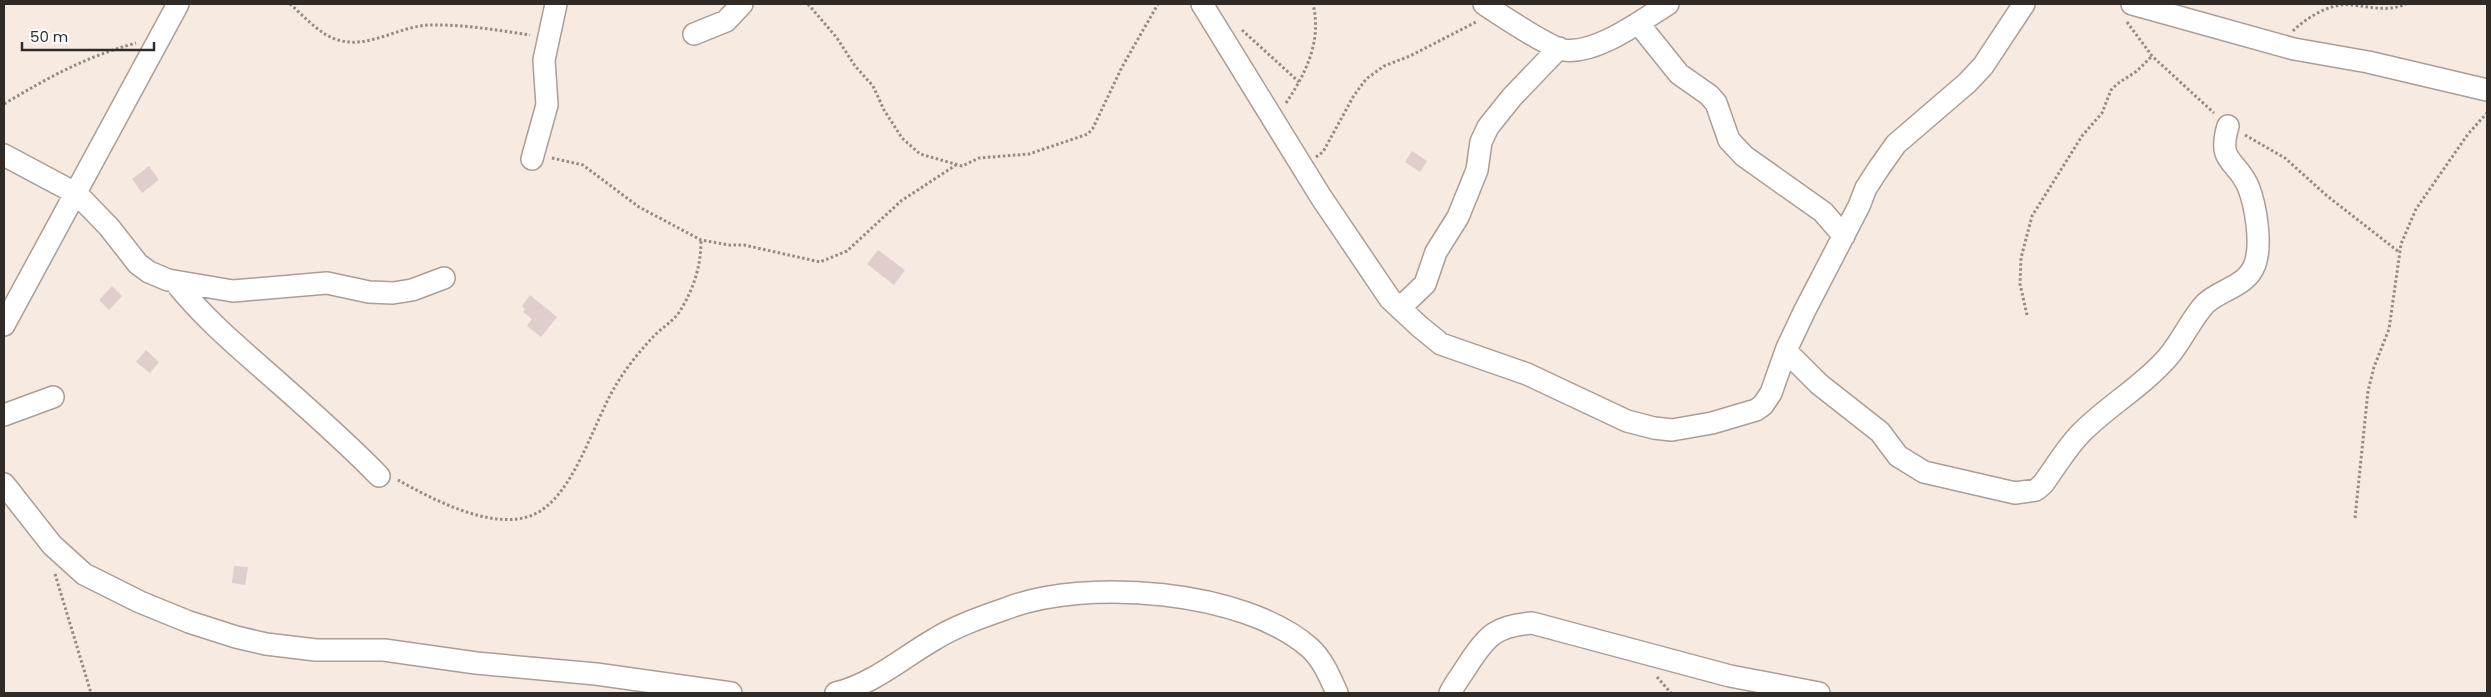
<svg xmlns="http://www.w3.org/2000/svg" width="2491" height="697" viewBox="0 0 2491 697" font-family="Poppins,sans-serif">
<rect width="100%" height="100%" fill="#f7eae0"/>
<!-- building -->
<path fill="#dfcecc" d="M1412,151L1427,161L1420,172L1405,162Z
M149,166L159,180L142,193L132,179Z
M878,250L905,270L894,285L867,264Z
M112,286L122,296L109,310L99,300Z
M530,295L557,317L541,337L527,326L532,319L523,312L525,309L522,306Z
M146,350L159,362L150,373L136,362Z
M234,566L248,567L245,585L232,583Z"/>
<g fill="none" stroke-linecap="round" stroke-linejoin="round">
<!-- street casing -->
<g stroke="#aa9e95" stroke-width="24">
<path id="street" d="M1202,4L1321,197L1390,299L1419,326L1441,344L1527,374L1627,421L1654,428L1672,430L1712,423L1756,410L1763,405L1771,393L1787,348L1805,310L1859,206L1866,188L1879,168L1896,144L1967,83L1983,66L2024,4
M1484,4C1499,14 1548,47 1564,50C1596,55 1642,20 1668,4
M2132,4L2294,49L2368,62L2487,90
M1638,23L1679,74L1709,95L1716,103L1729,140L1744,156L1823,212L1844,236
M694,34L726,21L742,4
M4,155L77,194L109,227L138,264L149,272L168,280L233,291L327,283L369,292L393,293L412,290L444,278
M532,159L547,105L544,60L556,4
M175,282C205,320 243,351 279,383C313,413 347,443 379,476
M1400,308L1425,284L1436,252L1458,217L1477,170L1481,142L1488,127L1512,97L1559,48
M4,325L178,4
M1786,351L1819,384L1880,432L1898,456L1924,472L2015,493L2036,490L2043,484C2056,466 2067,447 2082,432C2109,405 2143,386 2168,357C2182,341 2191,319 2205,304C2220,289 2247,287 2255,264C2262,244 2256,206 2248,186C2236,159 2217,163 2228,126
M4,415L53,397
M4,484L52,545L84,574L140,602L189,622L236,637L266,644L316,650H384L476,663L596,674L731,693
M836,693C873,684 902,658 935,639C956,626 982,617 1005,609C1084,577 1245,590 1310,648C1323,660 1330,677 1337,693
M1450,693C1455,683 1463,673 1469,663C1488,634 1497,626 1532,623L1730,676L1819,693"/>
</g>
<!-- path -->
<path stroke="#958b84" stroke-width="3" stroke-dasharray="2.5 2.5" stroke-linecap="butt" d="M290,4C304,16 320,35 338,40C368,49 398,27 428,25C462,24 496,30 530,35
M808,4L837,38L855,66L873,86L884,110L902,138L920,154L962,166L979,158L1029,154L1088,134L1093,128L1122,67L1158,4
M2127,22L2152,56L2214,113
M1242,30L1299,82
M2293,31C2307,17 2332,2 2352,5C2372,7 2388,12 2406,4
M1286,103C1306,73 1322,41 1313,4
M4,104C49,77 85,57 136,43
M2245,135L2285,158L2326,195L2399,252
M1316,157L1323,152L1353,97L1366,79L1384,66L1410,56L1478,21
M552,158L583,165L639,207L701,240L729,245H744L820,262L847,251L901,201L956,165
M2027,315L2020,284L2021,258L2032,216L2082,136L2102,113L2111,90L2117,84L2137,71L2152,56
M398,480C432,499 490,530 530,516C573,501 593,422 616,385C626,368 639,352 653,337C661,328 673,322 680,311C694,288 701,266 701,240
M2355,518L2368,391L2374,367L2389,329L2401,244L2416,209L2468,134L2487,113
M55,574L91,693
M1657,677L1671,693"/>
<!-- street -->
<use href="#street" stroke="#fff" stroke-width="21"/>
</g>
<!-- border -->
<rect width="2491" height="697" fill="none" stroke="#312b28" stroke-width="10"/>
<!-- scale -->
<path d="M22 42v8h132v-8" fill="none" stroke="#312b28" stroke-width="2.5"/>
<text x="30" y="42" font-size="15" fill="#312b28" stroke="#ffffff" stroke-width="4" paint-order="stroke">50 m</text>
</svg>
